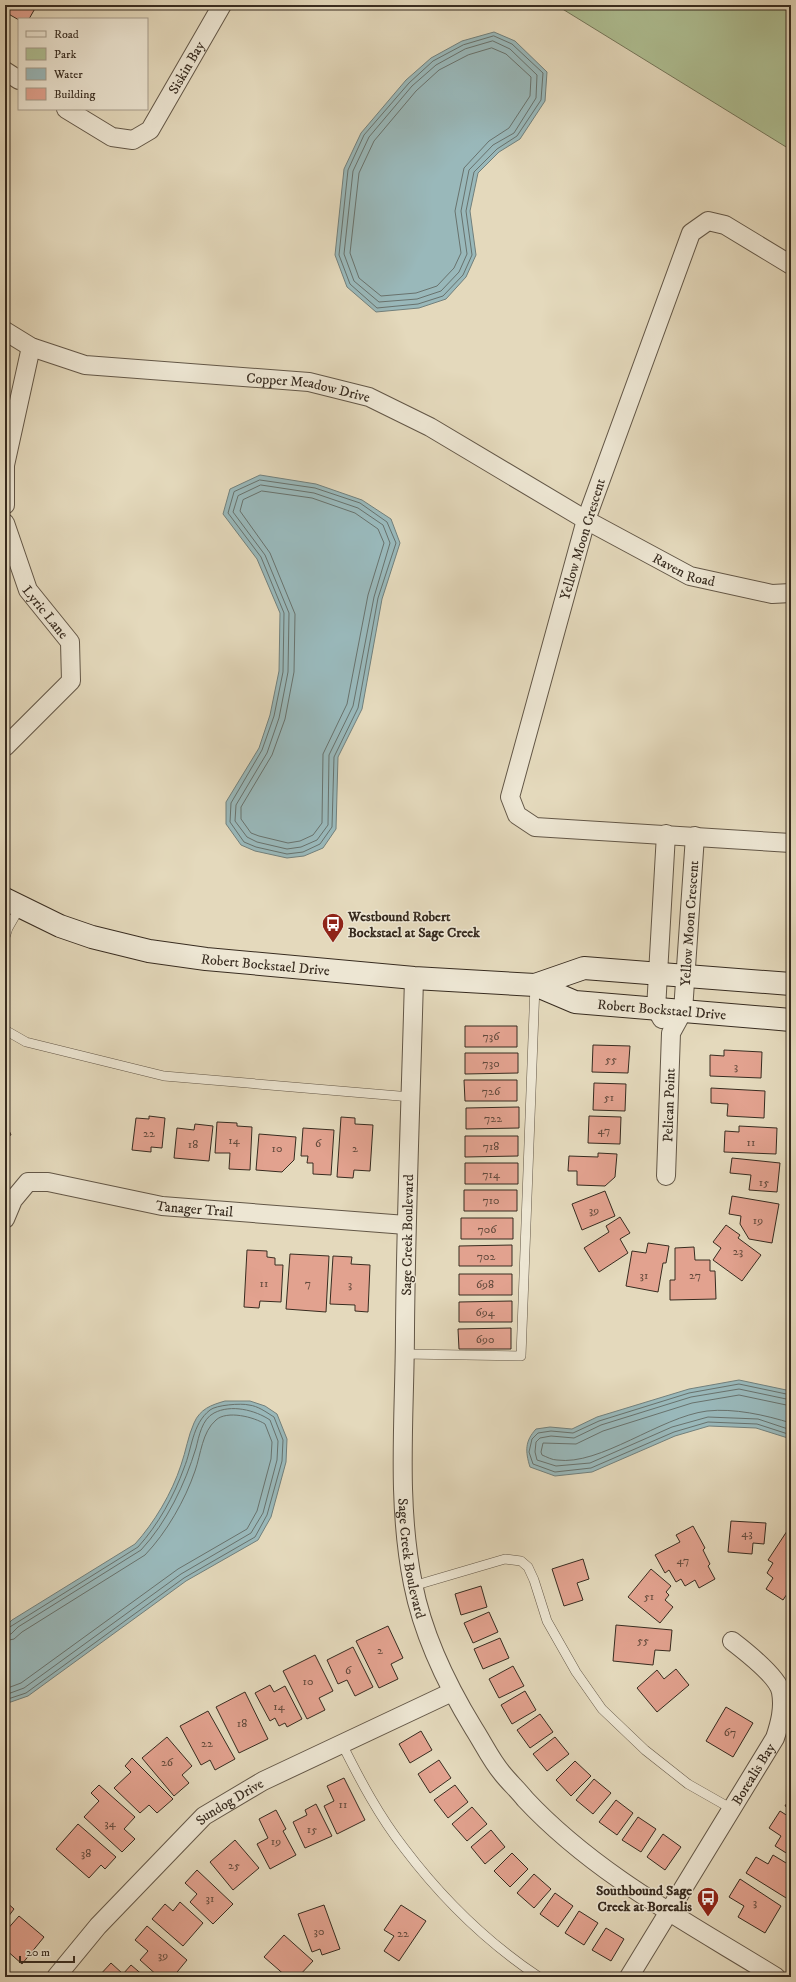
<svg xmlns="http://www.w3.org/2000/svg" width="796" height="1982" viewBox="0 0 796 1982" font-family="'IM FELL DW Pica',serif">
<rect width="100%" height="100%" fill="#e4d9bc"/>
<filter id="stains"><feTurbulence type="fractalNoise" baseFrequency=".005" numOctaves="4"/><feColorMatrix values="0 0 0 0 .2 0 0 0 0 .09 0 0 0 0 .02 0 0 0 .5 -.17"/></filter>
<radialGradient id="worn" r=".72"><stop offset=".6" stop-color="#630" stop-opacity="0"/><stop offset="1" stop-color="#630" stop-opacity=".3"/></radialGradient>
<!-- green -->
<path fill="#afc094" stroke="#74765a" d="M556,5H791V150Z"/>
<!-- water -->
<path fill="#99b8ba" stroke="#72807c" d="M494,32L515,41L547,72L545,101L520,139L499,152L478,173L470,211L476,255L466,277L446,299L419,308L376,312L347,287L335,255L344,169L361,133L406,80L431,58L462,41Z
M260,475L316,484L362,500L391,519L400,543L382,599L362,709L338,757L336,829L323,848L304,856L287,858L255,851L241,845L226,824V802L259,748L270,715L279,671L280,613L257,559L223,514L230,489Z
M739,1380L791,1391V1439L756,1428L709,1426L675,1436L592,1472L555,1476L530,1467C525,1451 525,1441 536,1429L550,1427L572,1429L597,1417L689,1389Z
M225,1401H250L265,1406L277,1414L287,1439L286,1462L271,1517L258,1540L186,1581L28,1696L5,1704V1627L12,1620L135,1544C154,1523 172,1493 181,1465C186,1451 188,1436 194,1423C200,1409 211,1405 225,1401Z"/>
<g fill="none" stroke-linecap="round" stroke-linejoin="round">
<!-- shore -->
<path stroke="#68726d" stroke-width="1" d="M494,36L512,44L543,73L541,100L517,136L497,149L474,172L466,211L472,255L463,275L443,296L418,304L377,308L350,284L339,255L348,170L364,135L409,83L433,61L463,45Z
M493,41L510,49L537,75L536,98L514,133L493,145L469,170L461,211L467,254L459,272L441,291L417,299L379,302L354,281L344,254L353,171L369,137L412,86L436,65L465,49Z
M492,48L506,54L531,77L530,96L509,128L489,141L464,168L455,211L461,253L454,268L437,286L416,293L381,296L359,278L350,253L359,173L374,141L416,91L439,70L468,55Z
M260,480L315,488L360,503L387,522L396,543L378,598L358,708L334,757L332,827L320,844L303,852L287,854L256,847L244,842L230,822L231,803L262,750L274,716L283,672L284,613L261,557L228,513L234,492Z
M261,485L314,493L358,508L383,525L390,543L374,597L353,706L329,755L328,825L317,840L301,847L287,849L257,842L247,837L235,821L236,805L267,753L279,718L288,672L289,613L265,555L233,512L238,496Z
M262,491L312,498L355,513L378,529L384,543L368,595L347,704L323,754L322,823L313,835L300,841L288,843L259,836L251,833L241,819V807L272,755L285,719L294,672L295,614L270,553L240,511L243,500Z
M791,1395L739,1384L689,1393L599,1421L573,1433L551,1431L538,1433L532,1439L529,1452L533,1464L555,1472L591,1468L674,1432L708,1422L757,1424L791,1435
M791,1400L739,1389L691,1397L601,1425L574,1438L551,1436L540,1438L536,1442L535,1452L537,1460L556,1466L590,1463L672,1427L708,1417L758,1419L791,1430
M791,1406L739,1395L692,1403L603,1431L576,1444L543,1443L541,1452L542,1455C547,1457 552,1460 557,1460C600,1466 660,1417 707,1411C734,1408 765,1415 791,1423
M5,1630L138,1547C158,1525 174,1496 184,1468C192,1449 192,1424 210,1410C216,1405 241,1403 249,1405C258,1406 266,1412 274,1417L283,1440L282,1461L267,1515L255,1537L184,1578L26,1693L5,1700
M5,1635L11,1634L18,1627L141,1550C167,1522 185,1484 196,1448C199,1436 202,1419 214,1413C231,1404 255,1410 270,1420L278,1441L277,1460L263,1513L251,1533L181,1574L24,1688L5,1695
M5,1641L14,1639L22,1632L145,1555C167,1532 185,1500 195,1471C201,1454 202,1432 216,1420C227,1410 254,1417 265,1424L272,1442L271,1459L257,1511L247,1529L178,1569L21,1683L5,1689"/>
</g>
<!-- building -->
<path fill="#e2a28f" stroke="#382c20" d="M5,5H37L29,19L19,20L5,12Z
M465,1026H517V1047H465Z
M593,1045L630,1046L628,1073L592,1072Z
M724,1050L762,1052L761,1078L710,1076V1055L724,1056Z
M465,1053H518V1073L465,1074Z
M464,1080H517V1101H465Z
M594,1083L626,1084L625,1111L593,1110Z
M711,1088L765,1091L764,1118L727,1116L728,1104L711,1103Z
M519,1107V1128L466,1129V1108Z
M149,1116L165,1118L162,1148L151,1147V1152L132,1150L136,1118L149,1119Z
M589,1116L621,1117L620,1144L588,1143Z
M341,1117L355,1118V1124L373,1125L370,1171L354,1170L353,1178L337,1177Z
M5,1121L11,1135L5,1137Z
M217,1122L237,1123V1126L252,1127L250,1170L229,1169L230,1153H215Z
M195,1124L213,1126L209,1161L174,1158L177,1128L194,1130Z
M739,1126L777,1128L776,1154L724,1152L725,1131L739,1132Z
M303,1128L334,1130L331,1175L313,1174V1163H307L308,1156H301Z
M259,1134L296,1137L294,1160L282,1172L256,1170Z
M465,1136H518V1156L465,1157Z
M598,1153L617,1154L615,1177L605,1186L577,1185V1171H568L569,1156L598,1157Z
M732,1158L780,1163L777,1192L749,1190L751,1175L730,1173Z
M465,1163H518V1184H465Z
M464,1190H517V1211H464Z
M605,1191L615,1216L582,1230L572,1204Z
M732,1196L779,1204L772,1243L749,1239L740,1224L741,1216L729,1214Z
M620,1217L630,1233L620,1239L628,1253L599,1272L584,1248L609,1232L606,1226Z
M461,1218H513V1239H461Z
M726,1225L740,1235L738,1238L761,1255L742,1281L713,1260L721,1248L713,1242Z
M648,1243L669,1246L666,1263H663L658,1292L626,1286L632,1251L646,1253Z
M512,1245V1266H459V1246Z
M694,1247L695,1260H710V1271H715L716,1299L670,1300V1280H675V1248Z
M247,1250L267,1251V1257L275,1258V1265H283L281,1302L260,1301L259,1308L244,1307Z
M290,1254L329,1256L326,1312L286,1309Z
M333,1256L352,1257L351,1264L370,1265L368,1312L355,1311V1305L330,1304Z
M459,1274H512V1295H459Z
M512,1301V1322H459V1302Z
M511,1328V1349H459L458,1329Z
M731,1521L766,1523L764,1544L753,1543L752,1554L728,1552Z
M791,1525V1588L783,1600L766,1589L773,1578L767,1573L773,1563L768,1560Z
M693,1526L705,1548L703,1550L710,1564L708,1566L715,1579L699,1588L695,1580L685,1586L681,1579L676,1582L669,1570L665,1573L655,1555L680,1542L676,1535Z
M583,1559L589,1579L577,1583L583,1600L564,1606L552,1569Z
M651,1569L671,1586L666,1592L669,1595L665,1600L673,1607L660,1623L628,1597Z
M481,1586L487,1607L461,1615L455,1594Z
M489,1612L498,1632L473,1643L464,1623Z
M616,1625L672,1630L670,1651L655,1650L653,1665L613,1661Z
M388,1626L403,1658L391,1664L398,1679L379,1688L356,1641Z
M500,1638L509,1658L483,1669L474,1649Z
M353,1647L373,1687L355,1696L347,1680L338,1684L327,1660Z
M315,1655L333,1691L319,1698L325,1710L307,1719L283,1671Z
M513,1666L524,1686L499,1698L489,1679Z
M676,1669L689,1685L657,1712L637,1688L657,1670L664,1679Z
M270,1685L274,1692L285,1686L302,1719L287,1727L285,1723L279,1726L275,1718L270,1721L255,1693Z
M525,1691L536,1710L512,1724L501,1705Z
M245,1692L268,1739L239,1753L216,1707Z
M726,1707L753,1723L733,1757L706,1741Z
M208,1711L235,1759L215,1770L210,1760L201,1765L180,1726Z
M540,1714L553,1732L530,1748L517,1730Z
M421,1731L432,1750L410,1763L399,1744Z
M167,1737L192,1766L182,1775L189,1783L174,1796L142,1758Z
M555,1737L569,1754L547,1771L533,1754Z
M132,1758L173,1799L157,1813L149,1805L140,1813L114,1788L131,1772L125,1766Z
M439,1760L451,1778L430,1793L418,1774Z
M575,1761L591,1776L571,1796L556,1780Z
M344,1778L365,1820L337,1834L324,1806L334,1801L327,1786Z
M594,1779L611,1793L593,1814L576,1800Z
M99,1785L135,1817L124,1829L135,1839L122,1852L84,1817L99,1801L91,1793Z
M455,1785L468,1802L448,1818L434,1800Z
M791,1796V1809L785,1806Z
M616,1800L633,1813L617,1835L599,1822Z
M316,1804L332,1836L305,1848L293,1822L307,1815L305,1810Z
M472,1807L487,1824L467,1841L452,1824Z
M276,1810L286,1829L283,1831L296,1855L270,1869L257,1844L268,1838L259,1819Z
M780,1811L791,1818V1856L775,1846L781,1836L769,1828Z
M638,1817L656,1829L641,1852L622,1840Z
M78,1824L116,1857L105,1869L101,1865L89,1878L56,1849Z
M491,1830L505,1847L485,1864L471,1847Z
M663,1834L681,1847L665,1870L647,1857Z
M235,1840L259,1868L233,1890L210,1862Z
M512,1853L528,1869L510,1887L494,1871Z
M773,1855L791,1866V1901L746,1873L756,1857L768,1864Z
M197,1870L233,1904L213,1924L190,1902L197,1894L185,1883Z
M534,1874L551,1889L534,1908L517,1893Z
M740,1879L781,1906L765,1933L738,1917L744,1906L729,1897Z
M555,1893L573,1906L558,1927L540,1914Z
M5,1901L14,1909L5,1921Z
M180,1902L203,1923L183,1946L152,1919L165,1904L173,1911Z
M324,1905L340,1949L322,1955L320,1949L312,1952L298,1914Z
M401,1905L426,1921L399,1961L384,1951L394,1936L384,1930Z
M579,1911L598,1923L584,1945L565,1933Z
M19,1916L44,1937L22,1964L5,1949V1932Z
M147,1926L187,1960L173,1977H159L140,1960L148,1951L135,1940Z
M606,1928L624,1939L611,1961L592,1950Z
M284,1935L313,1961L298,1977H287L264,1957Z
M111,1963L123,1974L131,1965L145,1977H98Z"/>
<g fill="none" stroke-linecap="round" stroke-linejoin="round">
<!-- lane casing -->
<g stroke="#635747" stroke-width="10">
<path id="lane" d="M5,937L8,928L20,907
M5,1030L26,1042L164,1076L411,1097
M405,1354L521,1356L535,985
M413,1586L505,1559L521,1561L528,1567L534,1580L547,1621L576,1672L602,1709L645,1750L688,1784L732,1809
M342,1744C360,1780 379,1816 404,1848C441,1897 488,1943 539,1977"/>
</g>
<!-- street casing -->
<g stroke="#635747" stroke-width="20">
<g id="street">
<path d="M5,71L19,80"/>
<path id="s1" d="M66,109L112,137L133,140L150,130L222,5"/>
<path d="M791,265L725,225L708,221L691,233L586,520L510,797L517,815L535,827L791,843"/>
<path id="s2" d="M5,331L31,347L85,365L309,382L369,397L430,427L586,520L690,576L772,594L791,593"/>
<path d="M5,505V465L31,347"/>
<path id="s3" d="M5,523L28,590L70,642L71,681L5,747"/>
<path id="s4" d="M414,978C411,1095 406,1212 405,1328C405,1413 396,1500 413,1584C423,1635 447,1685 474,1729C483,1743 491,1760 502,1773C509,1782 518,1790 525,1799C596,1875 689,1923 776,1977"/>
<path d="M662,1019L656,1009L666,834"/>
<path id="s5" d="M666,1176L671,1033L683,1011L695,836"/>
<path id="s6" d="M5,1219L13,1200L28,1182H48L162,1206L406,1225"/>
<path id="s7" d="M56,1977L98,1926L204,1816L263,1781L452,1692"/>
<path id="s8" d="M629,1977L775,1738C780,1723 784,1708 781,1692C778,1677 745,1651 732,1641"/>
</g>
</g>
<!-- secondary casing -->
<g stroke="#382c20" stroke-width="24">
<g id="secondary">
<path id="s9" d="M5,899L60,926L92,937L149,951L206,959L414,978L535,985L575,1002L791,1020"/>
<path d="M535,985L584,968L791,984"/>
</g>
</g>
<!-- lane -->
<use href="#lane" stroke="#ede6d3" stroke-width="9"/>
<!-- street -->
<use href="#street" stroke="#ede6d3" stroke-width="18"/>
<!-- secondary -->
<use href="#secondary" stroke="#ede6d3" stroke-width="22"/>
</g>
<!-- icons -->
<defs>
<g id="bus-pin" transform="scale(1.15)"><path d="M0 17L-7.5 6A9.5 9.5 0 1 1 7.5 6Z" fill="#8f2418" stroke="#ede6d3"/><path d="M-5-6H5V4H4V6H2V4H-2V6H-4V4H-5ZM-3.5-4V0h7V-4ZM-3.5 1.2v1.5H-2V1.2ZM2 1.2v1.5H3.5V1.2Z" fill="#fff"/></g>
</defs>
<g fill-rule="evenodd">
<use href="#bus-pin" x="333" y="924"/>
<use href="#bus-pin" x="708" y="1898"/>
</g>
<g text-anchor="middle" stroke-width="3" stroke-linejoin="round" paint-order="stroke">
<!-- number labels -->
<g font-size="12" fill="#624a3c">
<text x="491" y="1040">736</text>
<text x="611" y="1063">55</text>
<text x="491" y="1067">730</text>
<text x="736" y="1070">3</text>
<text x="491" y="1095">726</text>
<text x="609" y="1101">51</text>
<text x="493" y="1122">722</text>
<text x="604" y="1134">47</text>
<text x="149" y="1137">22</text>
<text x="234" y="1144">14</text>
<text x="751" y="1146">11</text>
<text x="318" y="1147">6</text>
<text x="193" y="1148">18</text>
<text x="491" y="1150">718</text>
<text x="277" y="1152">10</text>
<text x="355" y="1152">2</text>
<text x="491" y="1178">714</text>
<text x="764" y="1186">15</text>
<text x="491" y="1204">710</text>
<text x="594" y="1214">39</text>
<text x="758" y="1224">19</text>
<text x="487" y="1233">706</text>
<text x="738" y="1255">23</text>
<text x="486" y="1260">702</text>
<text x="644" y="1279">31</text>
<text x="695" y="1279">27</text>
<text x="264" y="1287">11</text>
<text x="308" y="1287">7</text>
<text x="350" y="1288">3</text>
<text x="485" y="1288">698</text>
<text x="485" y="1316">694</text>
<text x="485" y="1343">690</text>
<text x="747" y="1537">43</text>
<text x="683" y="1564">47</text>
<text x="649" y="1600">51</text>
<text x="643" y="1644">55</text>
<text x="380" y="1654">2</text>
<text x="348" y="1674">6</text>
<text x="308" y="1685">10</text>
<text x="279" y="1710">14</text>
<text x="242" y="1727">18</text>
<text x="730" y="1736">67</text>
<text x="207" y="1747">22</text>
<text x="167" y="1766">26</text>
<text x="343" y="1808">11</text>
<text x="110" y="1827">34</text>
<text x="312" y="1833">15</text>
<text x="276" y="1845">19</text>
<text x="86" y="1857">38</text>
<text x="234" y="1869">25</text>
<text x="210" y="1902">31</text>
<text x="755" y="1906">3</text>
<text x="319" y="1935">30</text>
<text x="403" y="1937">22</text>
<text x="163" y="1959">39</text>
</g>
<!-- street labels -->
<g font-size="14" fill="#382c20" stroke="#ede6d3">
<text dy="5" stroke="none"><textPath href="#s1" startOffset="167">Siskin Bay</textPath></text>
<text dy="5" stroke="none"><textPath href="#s2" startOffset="312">Copper Meadow Drive</textPath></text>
<text transform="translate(582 539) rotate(-73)" y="5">Yellow Moon Crescent</text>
<text dy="5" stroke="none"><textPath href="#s2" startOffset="734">Raven Road</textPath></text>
<text dy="5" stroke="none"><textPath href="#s3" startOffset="99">Lyric Lane</textPath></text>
<text dy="5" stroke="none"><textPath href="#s5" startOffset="256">Yellow Moon Crescent</textPath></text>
<text dy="5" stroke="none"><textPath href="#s9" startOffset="271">Robert Bockstael Drive</textPath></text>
<text dy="5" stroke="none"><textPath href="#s9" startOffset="672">Robert Bockstael Drive</textPath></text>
<text dy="5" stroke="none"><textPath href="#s5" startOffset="71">Pelican Point</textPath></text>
<text dy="5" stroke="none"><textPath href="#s6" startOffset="213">Tanager Trail</textPath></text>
<text transform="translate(407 1235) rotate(-89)" y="5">Sage Creek Boulevard</text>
<text dy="5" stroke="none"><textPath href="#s4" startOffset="581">Sage Creek Boulevard</textPath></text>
<text dy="5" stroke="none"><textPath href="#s8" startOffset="238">Borealis Bay</textPath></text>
<text dy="5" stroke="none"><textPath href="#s7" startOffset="248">Sundog Drive</textPath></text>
</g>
<!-- poi labels -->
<g font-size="14" font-weight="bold" fill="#382c20" stroke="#ede6d3" text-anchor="start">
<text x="348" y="921">Westbound Robert<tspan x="348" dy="16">Bockstael at Sage Creek</tspan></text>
<text x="692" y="1895" text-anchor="end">Southbound Sage<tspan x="692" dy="16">Creek at Borealis</tspan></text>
</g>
</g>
<!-- margin -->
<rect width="796" height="1982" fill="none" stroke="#e4d9bc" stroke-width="20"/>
<rect x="6" y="6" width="784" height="1970" fill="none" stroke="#382c20" stroke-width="2"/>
<rect x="10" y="10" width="776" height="1962" fill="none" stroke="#382c20"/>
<!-- legend -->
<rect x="18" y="18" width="130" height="92" fill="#ede6d3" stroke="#a59c8b"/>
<rect x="26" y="31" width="20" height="6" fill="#ede6d3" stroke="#a59c8b"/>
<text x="54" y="38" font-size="12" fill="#382c20">Road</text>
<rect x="26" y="48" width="20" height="12" fill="#afc094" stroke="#a59c8b"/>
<text x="54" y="58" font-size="12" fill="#382c20">Park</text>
<rect x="26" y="68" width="20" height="12" fill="#99b8ba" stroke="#a59c8b"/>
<text x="54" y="78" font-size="12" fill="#382c20">Water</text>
<rect x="26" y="88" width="20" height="12" fill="#e2a28f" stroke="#a59c8b"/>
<text x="54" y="98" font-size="12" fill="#382c20">Building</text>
<!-- scale -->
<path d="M20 1956v6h54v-6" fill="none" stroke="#382c20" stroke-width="2"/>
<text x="26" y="1956" font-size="12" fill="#382c20" stroke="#ede6d3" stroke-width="3" paint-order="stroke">20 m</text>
<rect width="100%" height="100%" filter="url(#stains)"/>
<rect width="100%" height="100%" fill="url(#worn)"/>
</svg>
